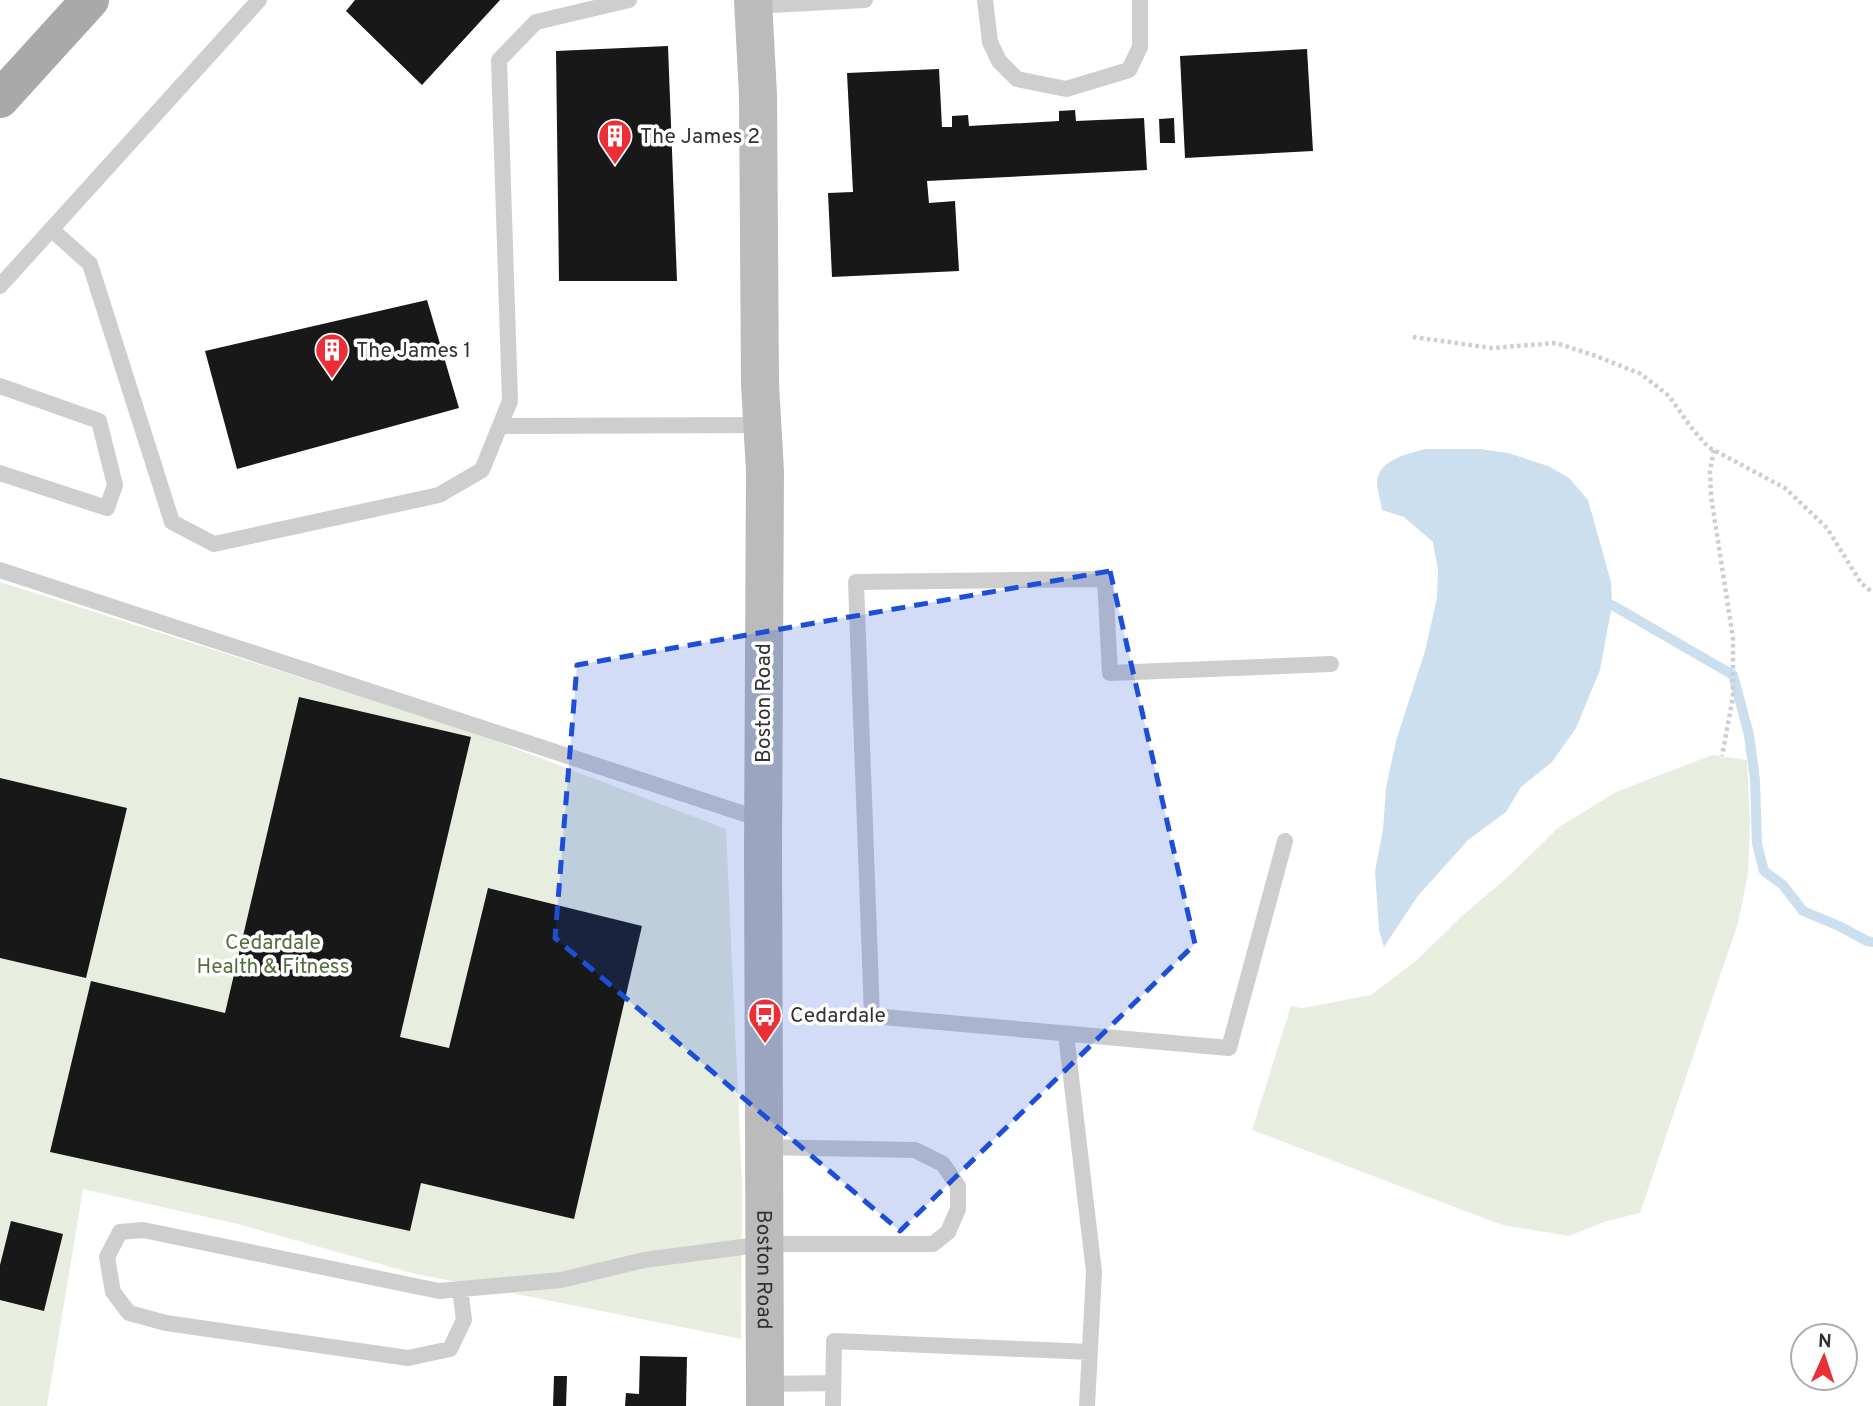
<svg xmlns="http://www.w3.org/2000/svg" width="1873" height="1406" viewBox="0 0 1873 1406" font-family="Overpass,sans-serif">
<rect width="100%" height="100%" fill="#fff"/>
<!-- green -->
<path fill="#e7eedf" d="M0,582L472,732L726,829L742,1184L741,1339L412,1273L242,1225L83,1189L47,1406H0Z
M1712,755L1747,760L1750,822L1748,874L1738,923L1640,1213L1607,1221L1569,1236L1502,1225L1252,1130L1291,1006L1303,1008L1371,995L1417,960L1462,916L1510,875L1559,827L1616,792Z"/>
<!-- water -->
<path fill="#cbdfee" d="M1425,449H1480L1508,453L1548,466L1569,478L1588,500L1611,582L1612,605L1600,670L1576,728L1552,762L1521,787L1506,812L1468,840L1417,897L1384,947L1379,930L1375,871L1383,830L1386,788L1396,741L1425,651L1437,598L1438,570L1433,542L1404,517L1382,510C1381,501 1377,490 1377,482C1379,459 1408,454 1425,449Z"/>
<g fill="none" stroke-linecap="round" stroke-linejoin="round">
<!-- stream -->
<path stroke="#cbdfee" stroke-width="10" d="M1612,605L1733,675L1749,735L1755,780L1757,844L1764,871L1783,885L1803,911L1839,926L1867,941L1873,942"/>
</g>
<!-- building -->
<path fill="#181818" d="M355,0H500L422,85L346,11Z
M668,46L677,281H559L556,51Z
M1307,49L1313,151L1185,158L1180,56Z
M939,69L942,127H952V116L968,115L969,126L1059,121V111L1075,110L1076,121L1144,118L1147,170L927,181L929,203L955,201L959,271L832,277L828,193L853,192L847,73Z
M1174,118L1175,143H1160L1159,119Z
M427,300L459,408L237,469L205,351Z
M299,697L471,737L400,1037L449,1048L488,888L642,926L574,1219L421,1183L410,1231L50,1152L91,981L225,1013Z
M0,778L127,808L86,978L0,958Z
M11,1221L63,1234L44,1311L0,1300V1265Z
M640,1356L687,1357L686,1406H625L626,1393L639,1394Z
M554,1376H567L566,1406H553Z"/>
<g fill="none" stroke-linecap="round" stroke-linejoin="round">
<!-- path -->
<path stroke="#cecece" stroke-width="4.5" stroke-dasharray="3.5 3.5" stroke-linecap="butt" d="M1413,337L1492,348L1556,343L1596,356L1641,374L1669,396L1690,426L1708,447L1785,488L1827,528L1861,583L1873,593
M1714,450L1710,471L1711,496L1733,638V697L1722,756"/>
<!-- lane -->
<path stroke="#cecece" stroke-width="16" d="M985,0L990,42L999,61L1017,79L1066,89L1129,70L1140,47V0
M754,6L865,0
M51,229L90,264L172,522L214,544L439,495L482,470L510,401L499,60L536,22L629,0
M0,286L259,0
M0,386L99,421L115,485L107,508L0,473
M500,426L763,425
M0,570L763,820
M1285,841L1229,1048L872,1016L856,582L1105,579L1110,673L1331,664
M1066,1034L1094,1272L1087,1406
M460,1289L464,1320L450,1349L408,1358L166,1323L129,1313L113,1292L107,1257L120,1232L143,1230L439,1291L561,1280L644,1260L765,1244H933L948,1232L958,1209V1186L943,1164L915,1150L763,1147
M765,1384L833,1383
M833,1406L834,1341L1090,1352"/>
<!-- secondary -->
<path stroke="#bbb" stroke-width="38" id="s1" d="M753,0L758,95L760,384L765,471L763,852L765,1406"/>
<!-- primary -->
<path stroke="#a9a9a9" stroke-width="38" d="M0,99L90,0"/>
</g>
<!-- marked area -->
<path fill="#1d4ed8" fill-opacity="0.2" stroke="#1d4ed8" stroke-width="5" stroke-dasharray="14 9" stroke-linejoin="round" d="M1110,571L1195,944L900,1231L555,938L577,665Z"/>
<!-- icons -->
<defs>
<g id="building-pin" transform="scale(1.75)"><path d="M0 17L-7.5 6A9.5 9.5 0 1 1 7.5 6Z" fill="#ec2f37" stroke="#fff"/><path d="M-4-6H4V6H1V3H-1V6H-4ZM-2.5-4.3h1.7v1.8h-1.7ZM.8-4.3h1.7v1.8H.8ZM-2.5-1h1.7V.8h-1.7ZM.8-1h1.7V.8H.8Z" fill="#fff"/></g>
<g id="bus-pin" transform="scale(1.75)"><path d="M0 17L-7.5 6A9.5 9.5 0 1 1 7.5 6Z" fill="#ec2f37" stroke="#fff"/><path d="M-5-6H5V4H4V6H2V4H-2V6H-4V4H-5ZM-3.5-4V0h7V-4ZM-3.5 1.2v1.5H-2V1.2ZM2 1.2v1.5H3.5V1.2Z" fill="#fff"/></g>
</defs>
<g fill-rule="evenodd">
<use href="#building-pin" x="615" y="136"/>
<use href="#building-pin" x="332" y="350"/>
<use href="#bus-pin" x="765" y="1015"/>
</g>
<g text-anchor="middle" stroke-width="7" stroke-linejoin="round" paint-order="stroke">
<!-- poi labels -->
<g font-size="21" fill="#313131" stroke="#fff" text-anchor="start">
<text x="640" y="143">The James 2</text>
<text x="356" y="357">The James 1</text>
<text x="790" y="1022">Cedardale</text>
</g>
<!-- street labels -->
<g font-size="21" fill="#313131" stroke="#fff">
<text transform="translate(763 703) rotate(-90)" y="7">Boston Road</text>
<text dy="7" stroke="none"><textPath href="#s1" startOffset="1270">Boston Road</textPath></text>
</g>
<!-- park labels -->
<g font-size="21" fill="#526f3c" stroke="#fff">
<text x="273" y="949">Cedardale<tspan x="273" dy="24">Health &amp; Fitness</tspan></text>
</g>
</g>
<!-- north arrow -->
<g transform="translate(1824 1357) rotate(3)"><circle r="33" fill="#ffffff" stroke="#adadad" stroke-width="2"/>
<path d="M0-5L12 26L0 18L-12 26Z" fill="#ec2f37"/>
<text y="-10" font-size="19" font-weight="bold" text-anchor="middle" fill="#313131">N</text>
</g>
</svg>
